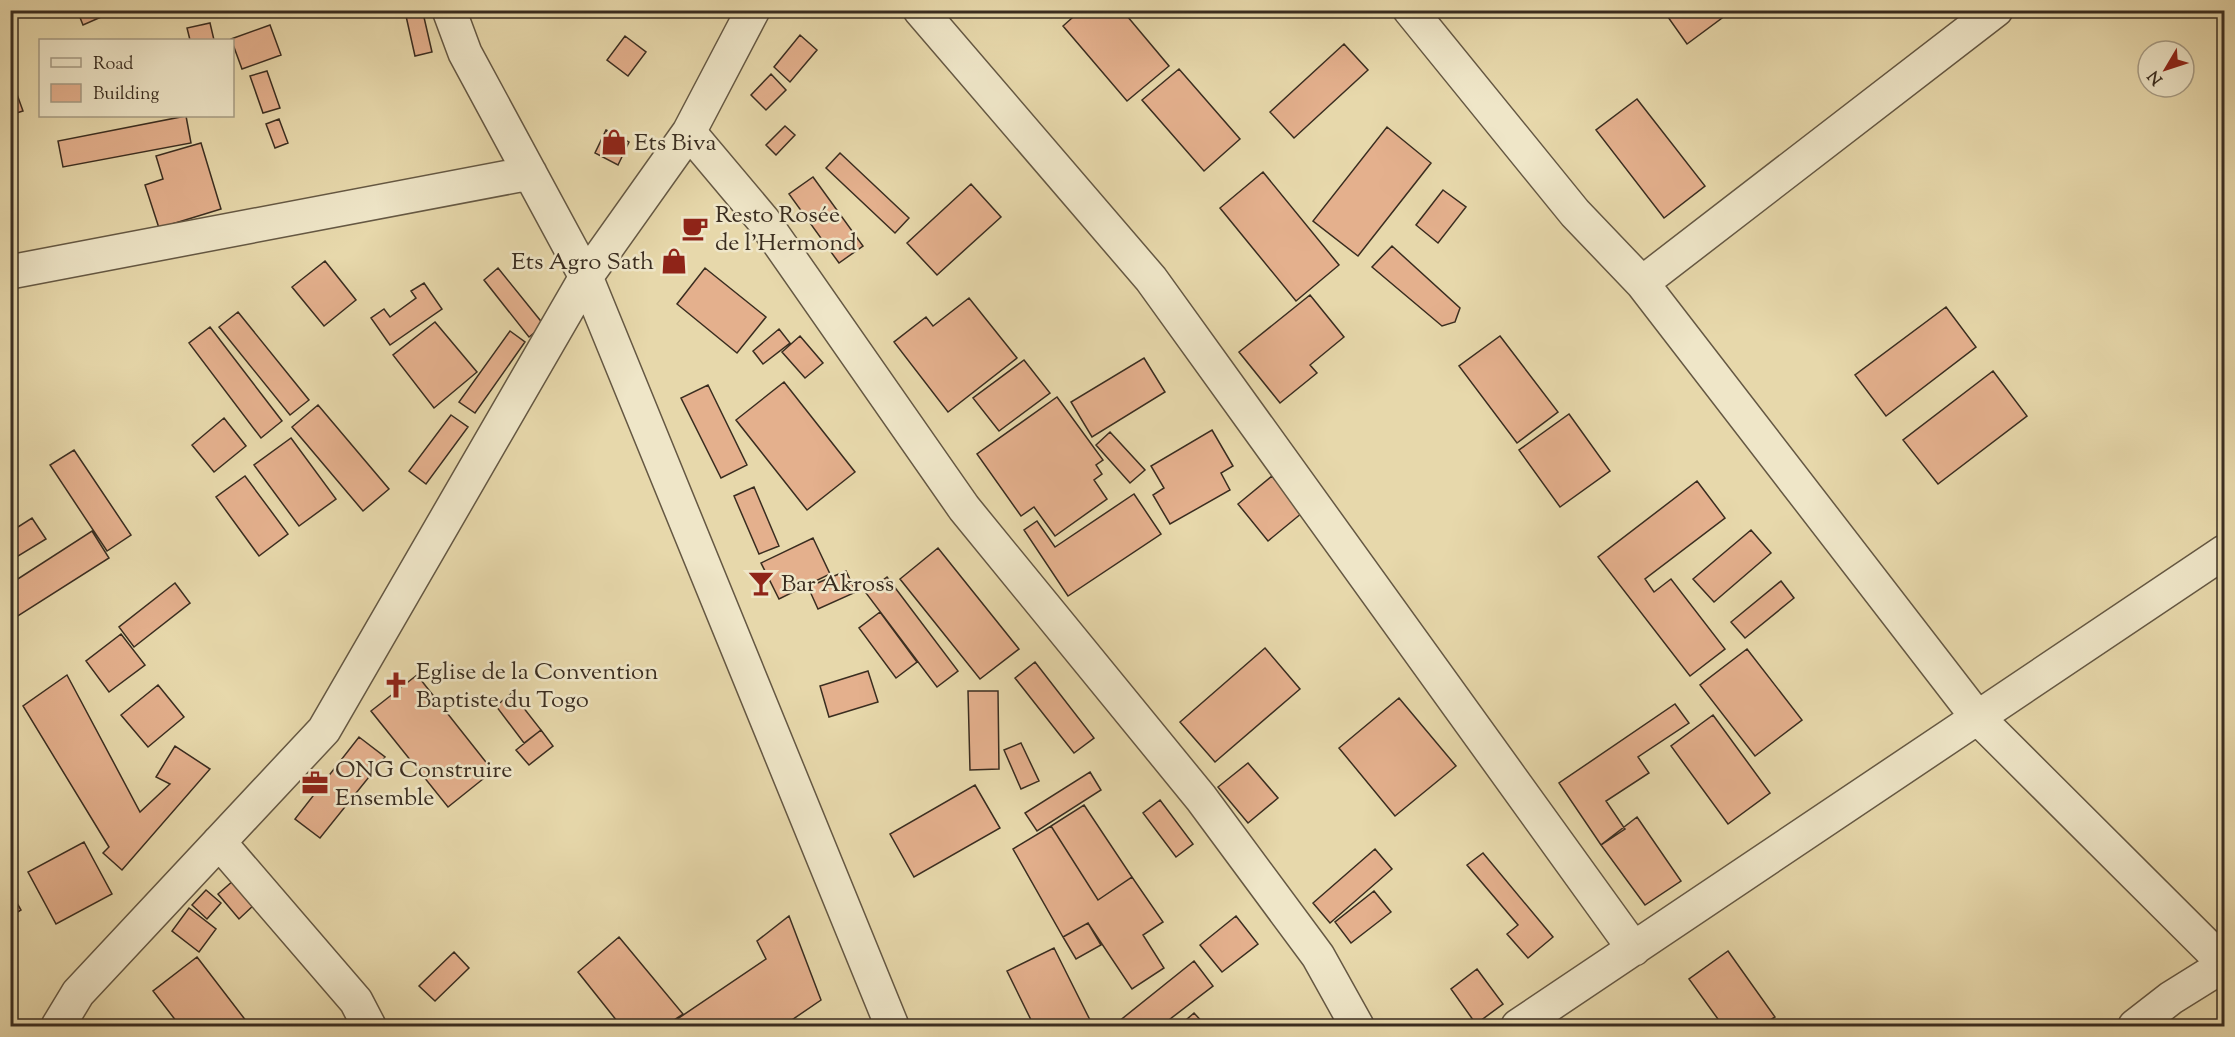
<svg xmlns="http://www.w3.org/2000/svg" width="2235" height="1037" viewBox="0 0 2235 1037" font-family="'Sorts Mill Goudy',serif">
<rect width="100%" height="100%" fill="#e7d8ab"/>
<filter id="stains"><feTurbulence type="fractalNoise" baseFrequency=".00333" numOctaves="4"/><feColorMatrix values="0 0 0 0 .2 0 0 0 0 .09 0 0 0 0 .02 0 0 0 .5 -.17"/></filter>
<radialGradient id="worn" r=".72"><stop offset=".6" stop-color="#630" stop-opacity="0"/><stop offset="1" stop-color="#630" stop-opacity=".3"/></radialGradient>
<!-- building -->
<path fill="#e4b08d" stroke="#3a2d20" stroke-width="1.5" d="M77,10H117L83,25Z
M1081,10H1122L1169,66L1127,101L1063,26Z
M1663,10H1717L1722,18L1687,44Z
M423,13L432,52L415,56L406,16Z
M210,23L214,40H190L187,28Z
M270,25L281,55L242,69L231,39Z
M800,35L817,50L790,82L774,67Z
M625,36L646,52L628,76L607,60Z
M1344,44L1368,70L1294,138L1270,112Z
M1179,69L1240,139L1204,171L1142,100Z
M267,71L280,108L263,113L250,76Z
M771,74L786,90L766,110L751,95Z
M10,75L23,111L10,115Z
M1637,99L1705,186L1664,218L1596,130Z
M186,116L191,143L63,167L58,141Z
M279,119L288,143L275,148L266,124Z
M785,126L795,135L776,155L766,145Z
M1387,127L1431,163L1358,256L1313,221Z
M606,130L629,142L618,165L595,153Z
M201,143L221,209L159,228L145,185L163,179L156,156Z
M840,153L909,218L895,233L826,168Z
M1263,172L1339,265L1296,301L1220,208Z
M813,177L863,246L839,263L789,194Z
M971,184L1001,217L937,275L907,243Z
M1443,190L1466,207L1438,243L1416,225Z
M1392,246L1460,308L1455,322L1442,326L1372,267Z
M325,261L356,300L324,326L292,287Z
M498,268L544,325L529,337L484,280Z
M705,268L766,317L737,353L677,304Z
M424,283L442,309L390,345L371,318L384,309L390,317L416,298L411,291Z
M1310,295L1344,337L1310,365L1317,373L1280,403L1239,352Z
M969,298L1017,358L948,412L894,342L926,317L933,326Z
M1946,307L1976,347L1886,416L1855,375Z
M238,312L309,400L290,415L219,327Z
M435,322L477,372L434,408L393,355Z
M210,327L282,421L261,438L189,343Z
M779,329L790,343L763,364L753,351Z
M510,331L525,342L475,413L459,402Z
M800,336L823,363L805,378L782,352Z
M1500,336L1558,412L1517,443L1459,366Z
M1144,358L1165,392L1092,437L1071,402Z
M1024,360L1050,393L999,431L973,398Z
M1993,371L2027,416L1938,484L1903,440Z
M784,382L855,472L807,510L736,420Z
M708,385L747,465L721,478L681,398Z
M1057,397L1103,460L1096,465L1102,474L1094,480L1107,499L1055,536L1034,507L1021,516L977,454Z
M318,405L389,489L363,511L292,427Z
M1569,414L1610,471L1560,507L1519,450Z
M451,415L468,427L426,484L409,471Z
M224,418L246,446L214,472L192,445Z
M1212,430L1233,466L1221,473L1230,490L1170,524L1153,495L1164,488L1151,466Z
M1110,432L1145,470L1130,483L1096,445Z
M291,438L336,499L299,526L254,465Z
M74,450L131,535L107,551L50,465Z
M245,476L288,534L259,556L216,497Z
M1272,476L1302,513L1268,541L1238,504Z
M1697,481L1725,518L1645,579L1654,592L1671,579L1725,649L1690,676L1598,557Z
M754,487L779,546L759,554L734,496Z
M1134,494L1161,534L1068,596L1024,530L1037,521L1055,547Z
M32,518L46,539L10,561V532Z
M1751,530L1771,553L1714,602L1693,579Z
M92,531L109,558L10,621V584Z
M813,538L830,574L779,599L761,563Z
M938,548L1019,649L980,679L900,579Z
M846,571L856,592L818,609L808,587Z
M887,577L958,671L937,687L866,593Z
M1781,581L1794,598L1745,638L1731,622Z
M175,583L190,603L134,647L119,627Z
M880,612L917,662L896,678L859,628Z
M121,634L145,665L109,692L86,661Z
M1265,648L1300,689L1215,762L1180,722Z
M1747,649L1802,720L1755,756L1700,685Z
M1035,662L1094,738L1074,753L1015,678Z
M868,671L878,702L829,717L820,686Z
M67,675L140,812L170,784L156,777L175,746L210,769L122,870L103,853L109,847L23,706Z
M417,675L493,771L448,807L371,711Z
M158,685L184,717L148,747L121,715Z
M968,691H998L999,769L970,770Z
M512,693L541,730L524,743L496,706Z
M1399,698L1456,766L1395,816L1339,748Z
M1675,704L1689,723L1638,757L1649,773L1606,801L1625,829L1601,845L1559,783Z
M1713,715L1770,793L1728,824L1671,746Z
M541,730L553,746L529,765L516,750Z
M359,737L385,757L320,838L295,819Z
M1021,743L1039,781L1021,789L1004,750Z
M1248,763L1278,798L1248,823L1218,787Z
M1090,772L1101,790L1037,831L1025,813Z
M975,785L1000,828L914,877L890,834Z
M1160,800L1193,844L1176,857L1143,813Z
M1084,805L1132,877L1098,900L1051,826Z
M1637,817L1681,881L1645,905L1601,845Z
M1051,826L1098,900L1132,877L1163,922L1143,935L1164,968L1132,989L1088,923L1063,937L1013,849Z
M84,842L112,894L56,924L28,872Z
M1375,849L1392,869L1330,923L1313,903Z
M1483,853L1553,937L1528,958L1507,934L1518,925L1467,865Z
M234,880L255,904L239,919L218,894Z
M206,890L221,903L207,919L192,905Z
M10,891L21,910L10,917Z
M1374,891L1391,912L1351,943L1335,922Z
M189,908L216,929L199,952L172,931Z
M789,916L821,1000L783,1026H667L766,959L757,941Z
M1236,916L1258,944L1222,972L1200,945Z
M1088,923L1101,945L1076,959L1063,937Z
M619,937L683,1014L665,1026H621L578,972Z
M1054,948L1093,1026H1034L1007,971Z
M1728,951L1775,1017L1761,1026H1723L1689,979Z
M454,952L469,968L435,1001L419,986Z
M197,957L250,1026H180L153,991Z
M1194,961L1213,986L1161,1026H1113Z
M1477,969L1503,1004L1476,1024L1451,989Z
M1194,1013L1206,1026H1179Z"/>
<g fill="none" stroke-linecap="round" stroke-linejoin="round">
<!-- minor casing -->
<g stroke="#655843" stroke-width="36">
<path id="minor" d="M449,10L465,53L586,277L892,1026
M920,10L1151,279L1634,949
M1410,10L1575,213L1642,283L1977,717L2224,963
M689,132L763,220L964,508L1201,798L1318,956L1357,1026
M10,272L530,173
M1642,283L1996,10
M219,842L356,1001L369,1026
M58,1026L78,993L324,730L586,277L689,132L753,10
M1518,1026L2224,552
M2135,1026L2171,998L2224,965"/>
</g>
<!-- minor -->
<use href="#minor" stroke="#efe6c8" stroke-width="33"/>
</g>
<!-- icons -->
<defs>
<g id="shop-bare" transform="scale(2.07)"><path d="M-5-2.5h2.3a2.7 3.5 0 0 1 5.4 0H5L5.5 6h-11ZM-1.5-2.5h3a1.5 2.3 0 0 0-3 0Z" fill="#8f2418" stroke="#efe6c8" stroke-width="2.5" paint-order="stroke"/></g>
<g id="cafe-bare" transform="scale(2.07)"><path d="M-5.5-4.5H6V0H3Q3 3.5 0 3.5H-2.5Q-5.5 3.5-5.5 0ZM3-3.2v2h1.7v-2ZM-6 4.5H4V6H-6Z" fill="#8f2418" stroke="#efe6c8" stroke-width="2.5" paint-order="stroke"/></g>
<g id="bar-bare" transform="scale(2.07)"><path d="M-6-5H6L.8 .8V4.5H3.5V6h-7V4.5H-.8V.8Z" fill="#8f2418" stroke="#efe6c8" stroke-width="2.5" paint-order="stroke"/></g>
<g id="church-bare" transform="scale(2.07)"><path d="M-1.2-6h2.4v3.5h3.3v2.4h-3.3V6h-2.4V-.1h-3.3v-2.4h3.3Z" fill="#8f2418" stroke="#efe6c8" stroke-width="2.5" paint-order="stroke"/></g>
<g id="office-bare" transform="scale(2.07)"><path d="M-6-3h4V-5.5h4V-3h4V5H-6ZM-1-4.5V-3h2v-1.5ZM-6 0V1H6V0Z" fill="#8f2418" stroke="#efe6c8" stroke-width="2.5" paint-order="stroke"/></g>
</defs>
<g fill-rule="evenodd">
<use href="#shop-bare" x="614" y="142"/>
<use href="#cafe-bare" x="695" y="228"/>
<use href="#shop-bare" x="674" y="261"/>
<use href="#bar-bare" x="761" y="583"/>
<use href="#church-bare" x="396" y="685"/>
<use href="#office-bare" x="315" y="783"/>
</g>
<g text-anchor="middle" stroke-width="5" stroke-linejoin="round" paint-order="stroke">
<!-- poi labels -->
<g font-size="24" fill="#3a2d20" stroke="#efe6c8" text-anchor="start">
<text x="634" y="150">Ets Biva</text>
<text x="715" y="222">Resto Rosée<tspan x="715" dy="28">de l'Hermond</tspan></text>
<text x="654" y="269" text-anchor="end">Ets Agro Sath</text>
<text x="781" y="591">Bar Akross</text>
<text x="416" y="679">Eglise de la Convention<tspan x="416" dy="28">Baptiste du Togo</tspan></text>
<text x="335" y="777">ONG Construire<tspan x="335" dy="28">Ensemble</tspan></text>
</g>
</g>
<!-- margin -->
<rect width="2235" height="1037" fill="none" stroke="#e7d8ab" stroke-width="36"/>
<rect x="12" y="12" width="2211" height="1013" fill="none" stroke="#3a2d20" stroke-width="3"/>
<rect x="18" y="18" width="2199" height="1001" fill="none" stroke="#3a2d20" stroke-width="1.5"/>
<!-- legend -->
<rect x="39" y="39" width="195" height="78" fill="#efe6c8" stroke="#a79c85" stroke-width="1.5"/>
<rect x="51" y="58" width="30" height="9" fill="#efe6c8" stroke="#a79c85" stroke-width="1.5"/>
<text x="93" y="69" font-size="18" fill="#3a2d20">Road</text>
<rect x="51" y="84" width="30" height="18" fill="#e4b08d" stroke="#a79c85" stroke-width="1.5"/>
<text x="93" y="99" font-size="18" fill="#3a2d20">Building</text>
<!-- north arrow -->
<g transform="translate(2166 69) rotate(231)"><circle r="28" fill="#efe6c8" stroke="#a79c85" stroke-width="1.5"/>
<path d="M0-4.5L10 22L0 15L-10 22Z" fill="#8f2418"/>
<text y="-9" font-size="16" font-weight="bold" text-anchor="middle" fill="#3a2d20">N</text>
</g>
<rect width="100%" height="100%" filter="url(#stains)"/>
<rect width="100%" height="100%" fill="url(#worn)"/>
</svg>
